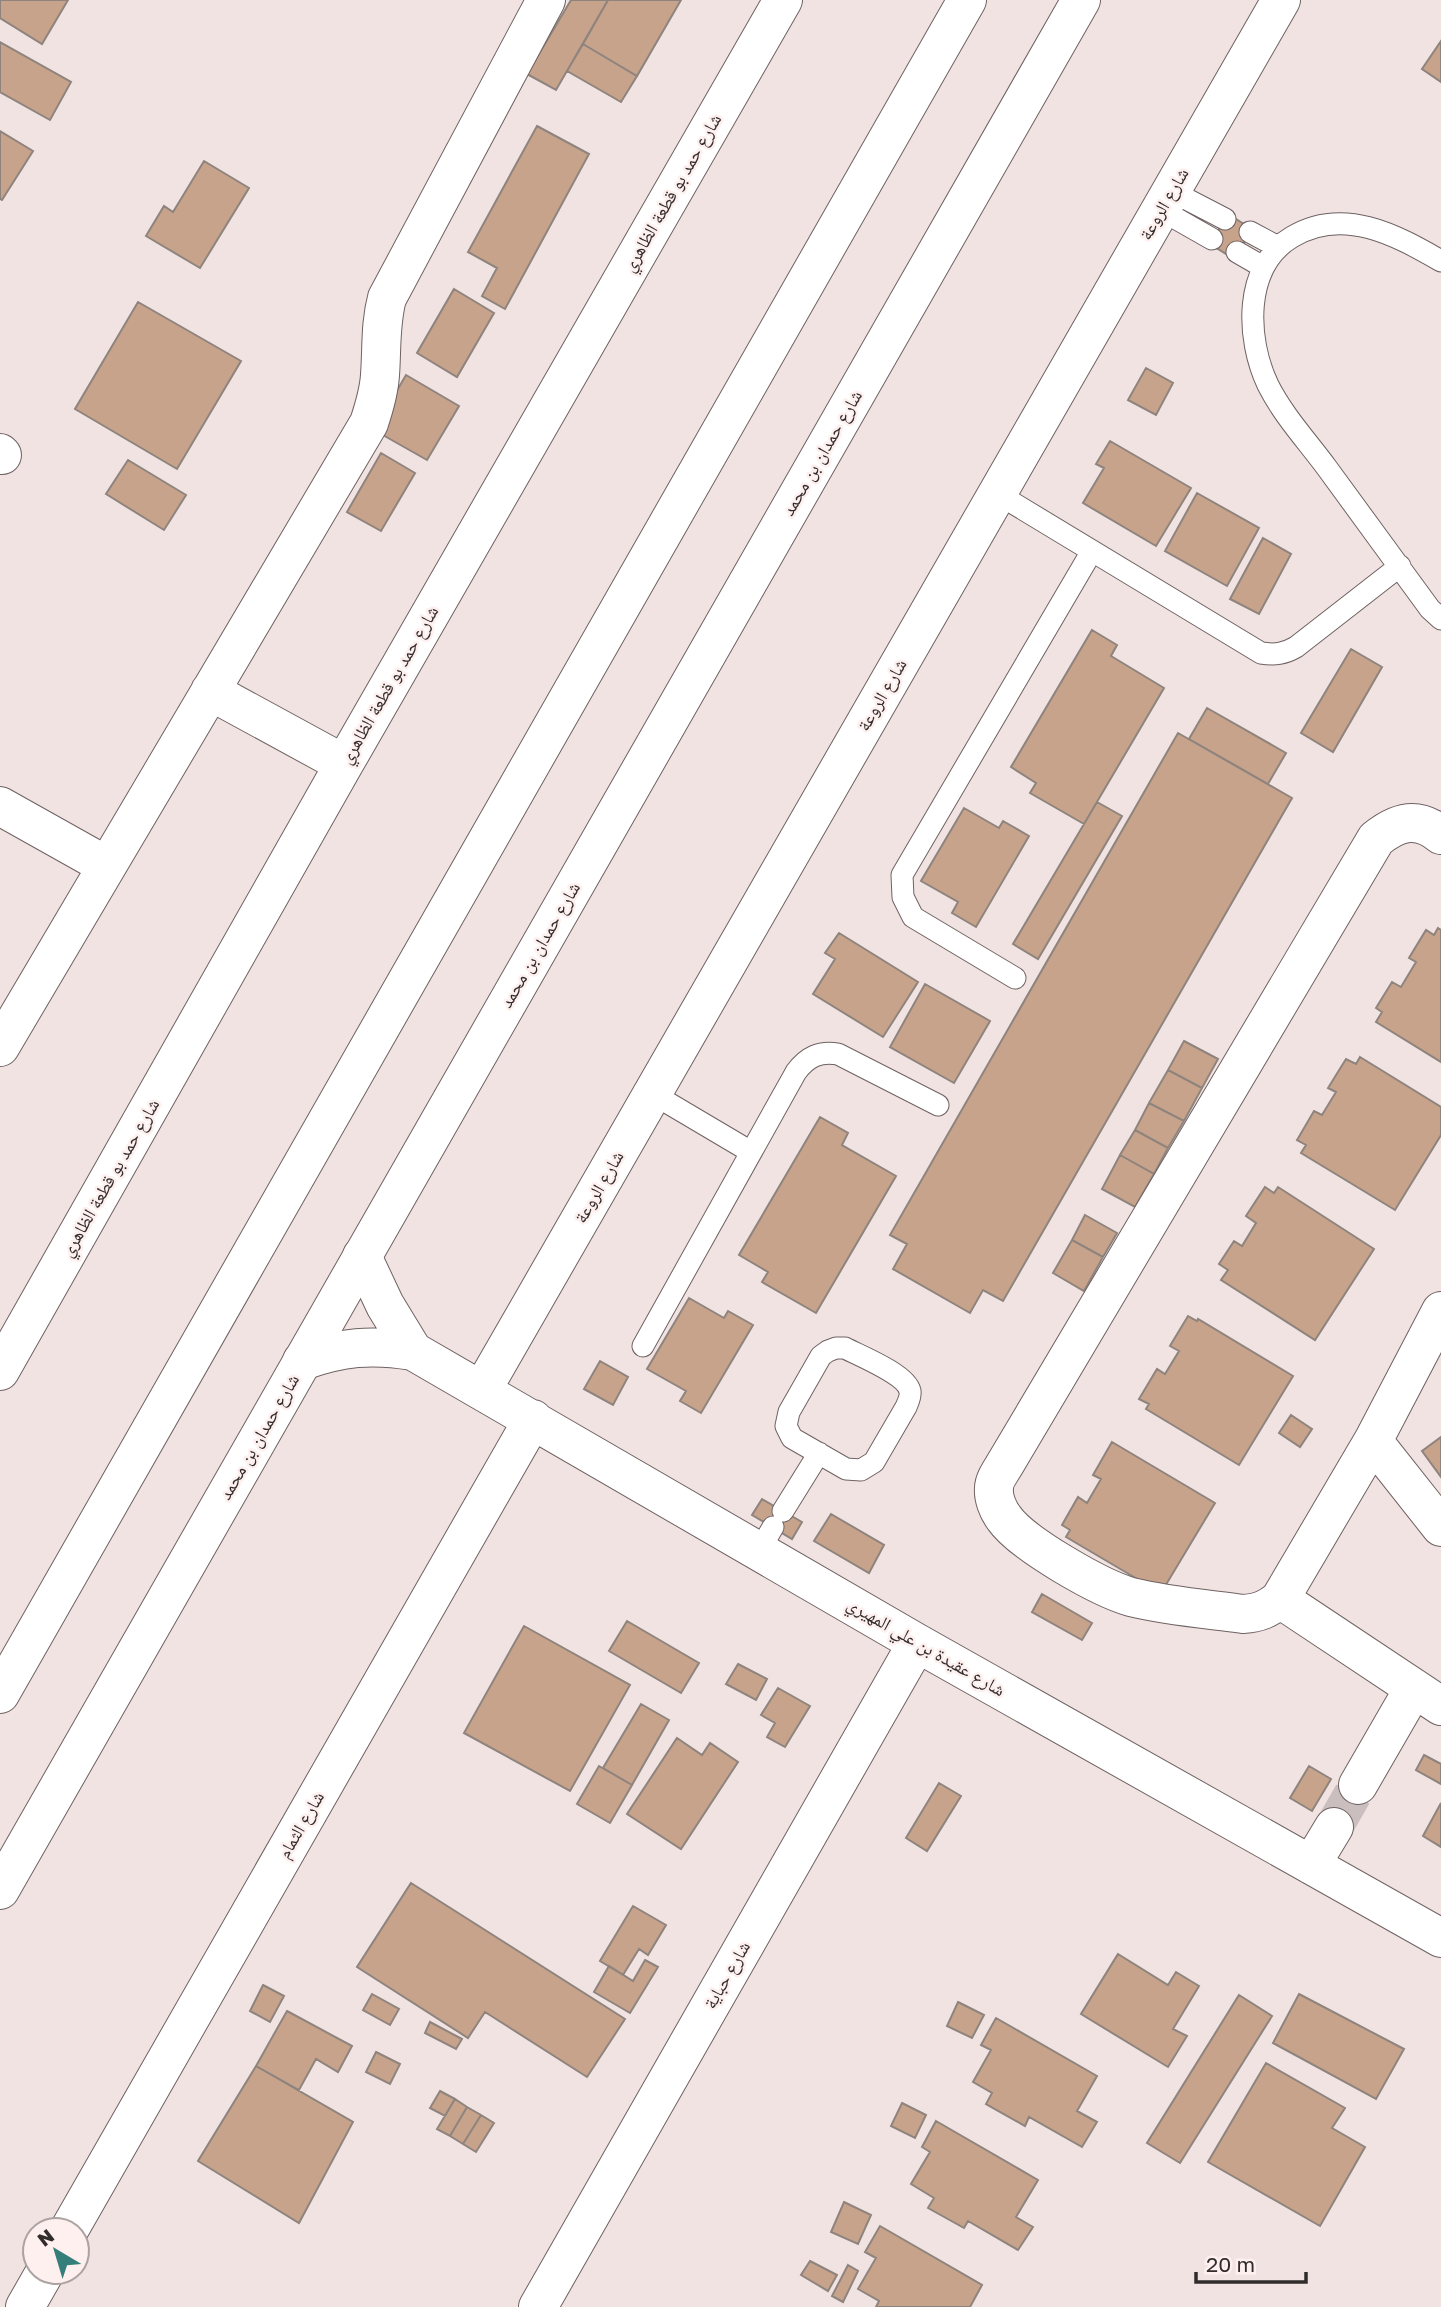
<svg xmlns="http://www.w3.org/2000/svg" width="1441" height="2307" viewBox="0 0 1441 2307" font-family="'Golos Text','Noto Naskh Arabic',sans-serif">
<rect width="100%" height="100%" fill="#f1e3e2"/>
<!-- building -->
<path fill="#c8a38c" stroke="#8e847d" stroke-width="2" d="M0,0H68L42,44L0,18Z
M571,0H608L556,90L527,74Z
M608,0H681L637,76L583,44Z
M1441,41V82L1422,69Z
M0,42L71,82L50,120L0,92Z
M583,44L637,76L621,102L567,71Z
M537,126L589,154L505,309L482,296L497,268L468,252Z
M0,131L33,151L2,200L0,199Z
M204,161L249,188L200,268L146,236L164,206L173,212Z
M1228,214L1252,229L1234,259L1210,244Z
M454,289L494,313L457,377L417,353Z
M138,302L241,361L177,469L75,409Z
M1146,368L1173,383L1156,415L1128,400Z
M406,375L459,406L427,460L374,430Z
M1110,441L1191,488L1156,546L1083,503L1104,468L1096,464Z
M381,453L415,473L381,531L347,512Z
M128,460L186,495L164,530L106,494Z
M1197,493L1259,528L1227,586L1165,551Z
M1263,538L1291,554L1259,614L1230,599Z
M1092,630L1117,645L1111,656L1164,688L1084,824L1030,793L1036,783L1011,767Z
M1351,649L1382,667L1333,752L1301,733Z
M1207,708L1286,753L1268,784L1189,739Z
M1178,733L1292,798L1003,1301L983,1290L970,1313L893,1269L907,1244L890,1235Z
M1097,802L1122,816L1038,959L1013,944Z
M964,808L999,828L1003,821L1029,836L976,927L952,913L958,902L921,881Z
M1438,928L1441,930V1062L1376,1022L1382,1012L1376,1008L1392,982L1401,987L1416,962L1409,958L1426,930L1434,935Z
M839,933L918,982L883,1037L813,994L835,959L825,953Z
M925,984L990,1021L954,1083L890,1047Z
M1184,1041L1218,1059L1202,1088L1168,1070Z
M1360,1057L1441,1107V1135L1395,1210L1301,1153L1306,1145L1297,1140L1314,1111L1322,1115L1336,1092L1328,1088L1346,1059L1356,1064Z
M1168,1070L1202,1088L1184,1121L1149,1103Z
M1149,1103L1184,1121L1168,1148L1135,1130Z
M820,1117L848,1133L842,1145L896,1176L816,1313L762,1282L768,1272L739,1255Z
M1135,1130L1168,1148L1154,1174L1120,1155Z
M1120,1155L1154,1174L1135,1207L1102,1189Z
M1265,1187L1274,1193L1278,1187L1374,1249L1315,1340L1221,1280L1228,1270L1219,1264L1234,1241L1242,1246L1256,1223L1246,1216Z
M1085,1215L1117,1233L1103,1257L1072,1240Z
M1072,1240L1103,1257L1084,1291L1053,1273Z
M689,1298L724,1318L728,1311L753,1325L701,1413L680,1401L686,1391L647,1369Z
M1188,1316L1197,1321L1198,1319L1293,1376L1239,1465L1146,1409L1149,1404L1139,1399L1157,1369L1165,1374L1179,1351L1170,1346Z
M600,1361L628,1377L613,1405L584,1389Z
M1291,1415L1312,1429L1300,1447L1279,1433Z
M1441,1437V1477L1422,1451Z
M1112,1442L1215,1503L1161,1593L1066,1537L1070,1530L1062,1525L1078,1497L1087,1503L1101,1479L1093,1475Z
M762,1499L802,1522L792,1539L752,1515Z
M831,1514L884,1545L869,1573L814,1541Z
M1042,1594L1092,1623L1082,1640L1032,1612Z
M627,1621L699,1663L681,1693L609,1651Z
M524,1626L630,1685L570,1791L464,1733Z
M738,1664L767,1679L756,1700L726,1684Z
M778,1688L810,1706L785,1747L767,1737L775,1723L761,1715Z
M641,1704L669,1720L632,1785L603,1768Z
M677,1738L702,1755L710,1743L738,1762L681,1849L627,1814Z
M1424,1755L1441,1764V1784L1416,1770Z
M599,1766L632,1785L610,1823L577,1804Z
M1309,1766L1331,1779L1312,1811L1290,1798Z
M1345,1778L1371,1793L1345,1834L1320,1819Z
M939,1783L961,1796L927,1851L906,1838Z
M1441,1803V1847L1423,1836Z
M411,1883L625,2019L587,2077L485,2012L468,2038L357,1967Z
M633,1906L666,1925L648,1955L639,1949L623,1975L600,1961Z
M1118,1954L1168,1985L1176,1972L1199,1986L1173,2029L1187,2036L1168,2067L1081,2014Z
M645,1960L658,1967L630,2013L594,1992L609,1966L633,1981Z
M263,1985L284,1996L270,2022L250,2011Z
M372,1994L399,2009L390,2025L363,2010Z
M1299,1994L1404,2049L1376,2099L1273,2043Z
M1239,1995L1272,2016L1180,2163L1147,2143Z
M958,2002L984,2015L972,2038L947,2026Z
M287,2011L352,2046L338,2072L316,2059L299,2090L256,2066Z
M996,2018L1097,2076L1077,2111L1097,2122L1082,2147L1029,2117L1025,2126L986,2104L992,2093L973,2082L991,2050L981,2045Z
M430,2022L462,2039L456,2049L425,2033Z
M376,2052L400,2064L390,2084L366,2072Z
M1266,2063L1345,2108L1332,2128L1365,2147L1320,2226L1208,2162Z
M256,2066L353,2122L299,2223L198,2161Z
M440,2091L455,2099L445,2116L430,2108Z
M455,2099L467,2107L450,2136L437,2129Z
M902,2103L926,2115L915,2138L891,2126Z
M467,2107L481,2115L463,2144L450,2136Z
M481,2115L494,2123L476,2152L463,2144Z
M936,2121L1038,2180L1016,2217L1033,2227L1018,2250L968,2221L964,2228L928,2208L934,2198L911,2184L930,2152L922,2147Z
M844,2202L871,2215L858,2244L831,2232Z
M880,2226L982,2285L970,2307H876L879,2301L858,2289L876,2258L865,2252Z
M810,2261L837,2275L828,2291L801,2275Z
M848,2265L858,2271L843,2302L832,2296Z"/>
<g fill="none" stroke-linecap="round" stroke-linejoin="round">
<!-- street-tunnel -->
<path stroke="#cbbebe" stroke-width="38" stroke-dasharray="38 19" stroke-linecap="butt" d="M1334,1827L1358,1785"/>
<!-- lane casing -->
<g stroke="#6f6262" stroke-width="23">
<path id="lane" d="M1171,191L1225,219
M1161,210L1212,239
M1250,232L1278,247
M1237,252L1263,267
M1441,261C1396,235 1343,206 1292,237C1243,266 1246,339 1268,385C1283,415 1307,441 1327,468C1361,515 1396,562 1430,609L1441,619
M998,494L1261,653C1275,655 1284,654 1296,647L1400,566
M1015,978L913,917L903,897L902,875L1092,551
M653,1094L751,1152
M643,1346L796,1072C807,1057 819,1051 838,1054L938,1105
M836,1348H845C860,1356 906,1374 910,1391C911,1397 908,1402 906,1407L874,1462L861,1470L846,1469L792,1438L786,1426L789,1412L821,1356L828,1351Z
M783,1511L819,1453
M759,1551L773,1527"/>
</g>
<!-- street casing -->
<g stroke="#6f6262" stroke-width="40">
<path id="street" d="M0,453L2,455
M210,691L344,764
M0,806L107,866
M1441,835C1418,816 1398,821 1376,839L1005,1464C1001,1471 994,1480 994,1488C993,1498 998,1510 1004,1518C1022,1544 1100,1588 1131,1597C1168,1606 1206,1609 1243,1614C1259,1613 1268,1609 1280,1599L1373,1441L1441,1311
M0,1047L369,423C374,408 379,392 380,375C382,348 380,324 387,298L546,0
M362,1256L385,1305L413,1351
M302,1361C342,1347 371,1344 413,1351L917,1643L1441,1938
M0,1371L344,764L783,0
M482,1390L1281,0
M1373,1441L1441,1527
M1280,1599L1441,1706
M1358,1785L1414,1688
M1311,1865L1334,1827
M69,2230L533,1419
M25,2307L45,2272
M538,2307L917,1643"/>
</g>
<!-- primary casing -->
<g stroke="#6f6262" stroke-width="40">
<path id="primary" d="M0,1694L967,0
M0,1890L1081,0"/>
</g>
<!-- lane -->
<use href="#lane" stroke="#fff" stroke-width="21"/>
<!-- street -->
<use href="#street" stroke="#fff" stroke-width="38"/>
<!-- primary -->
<use href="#primary" stroke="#fff" stroke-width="38"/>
</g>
<g text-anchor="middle" stroke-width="5" stroke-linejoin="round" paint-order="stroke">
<!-- street labels -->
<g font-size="18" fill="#312c2c" stroke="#fef0ef">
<text transform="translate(672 193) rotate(-60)" y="6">شارع حمد بو قطعة الظاهري</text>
<text transform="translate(1164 204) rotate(-60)" y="6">شارع الروعة</text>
<text transform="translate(822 453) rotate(-60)" y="6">شارع حمدان بن محمد</text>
<text transform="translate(389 685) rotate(-60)" y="6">شارع حمد بو قطعة الظاهري</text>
<text transform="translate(882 695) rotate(-60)" y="6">شارع الروعة</text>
<text transform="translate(540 945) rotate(-60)" y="6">شارع حمدان بن محمد</text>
<text transform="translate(110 1178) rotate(-60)" y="6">شارع حمد بو قطعة الظاهري</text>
<text transform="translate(599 1187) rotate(-60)" y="6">شارع الروعة</text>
<text transform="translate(259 1437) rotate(-60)" y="6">شارع حمدان بن محمد</text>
<text transform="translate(926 1647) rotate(30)" y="6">شارع عقيدة بن علي المهيري</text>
<text transform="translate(301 1825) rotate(-60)" y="6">شارع الثمام</text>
<text transform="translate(727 1975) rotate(-60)" y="6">شارع حباية</text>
</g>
</g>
<!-- north arrow -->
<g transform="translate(56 2251) rotate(322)"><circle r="33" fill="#fef0ef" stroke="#aca2a1" stroke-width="2"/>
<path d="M0-5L12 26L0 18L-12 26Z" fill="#367e7a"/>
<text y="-10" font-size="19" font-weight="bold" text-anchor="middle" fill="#312c2c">N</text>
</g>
<!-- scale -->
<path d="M1196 2272v10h110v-10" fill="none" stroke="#312c2c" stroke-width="3.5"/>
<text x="1206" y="2272" font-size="21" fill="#312c2c" stroke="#fef0ef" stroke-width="5" paint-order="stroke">20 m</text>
</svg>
